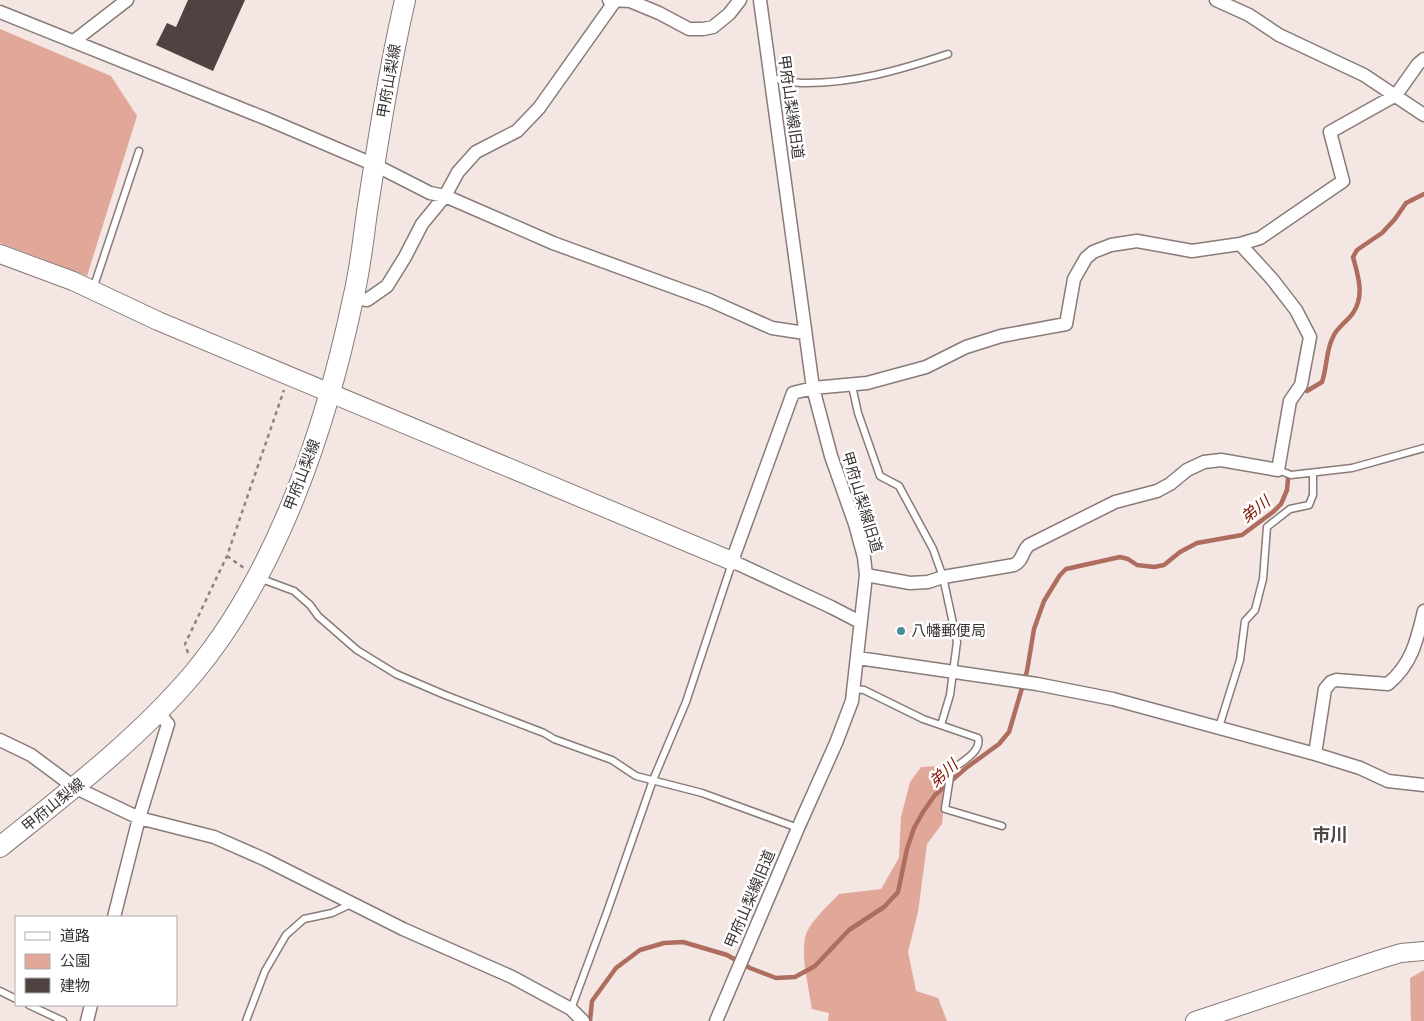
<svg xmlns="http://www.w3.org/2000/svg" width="1424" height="1021" viewBox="0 0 1424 1021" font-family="Signika,'Noto Sans JP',sans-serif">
<rect width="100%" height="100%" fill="#f4e6e2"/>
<!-- green -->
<path fill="#e1a799" d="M0,29L111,76L137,116L87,276L0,243Z
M941,766L946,774L942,824L927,844L918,912L908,952L916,991L938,998L947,1021H828L829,1013L812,1009C809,988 801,959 805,938C808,923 829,905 839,894L881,889L899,858L901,817L910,782L921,767Z
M1424,970V1021H1411L1410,978Z"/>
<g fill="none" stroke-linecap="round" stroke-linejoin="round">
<!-- stream -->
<path stroke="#ae6d5f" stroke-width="4.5" d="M1307,391L1322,382C1327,368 1326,350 1333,337C1337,327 1347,322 1353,313C1365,296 1358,275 1353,257L1357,250L1382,233L1395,219L1406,203L1424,194
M590,1021L592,1001L616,968L640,950L664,943L683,942L727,955L750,968L776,978L795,977L815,966L849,930L884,907L898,892L907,849L914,828L923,812L935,795L966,768L999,744L1009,732L1027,671L1034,629L1044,601L1060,575L1066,569L1120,557L1128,559L1137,565L1154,567L1164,565L1180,552L1197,543L1242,535L1273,512L1281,504L1287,490L1288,479"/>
</g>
<!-- building -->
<path fill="#4e4340" d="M188,0H245L213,71L156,45L167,23L176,27Z"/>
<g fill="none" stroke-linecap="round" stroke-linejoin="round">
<!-- lane casing -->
<g stroke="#887b78" stroke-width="9">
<path id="lane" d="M771,78C781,80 791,82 801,83C853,84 900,70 948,54
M93,289L139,151
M852,386L858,413L880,476L899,486L933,549L943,577L957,642L950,695L941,725
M1278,470L1291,475L1352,468L1424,448
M259,578L294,591L310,605L318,616L357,650L396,674L445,695L544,733L554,739L612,760L636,776L702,793L798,828
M854,689L864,690L923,719L978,738C982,752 960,763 951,770L945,809L1002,826
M1219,727L1240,660L1245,621L1255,610L1263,579L1267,527L1290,509L1309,505L1313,495V473
M0,991L16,999
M29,1005L63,1021
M571,1009L607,912L653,780L686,702L732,563
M246,1021L265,971L286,935L304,919L332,913L351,904"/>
</g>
<!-- street casing -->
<g stroke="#887b78" stroke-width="15">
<path id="street" d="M609,0L630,1L659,13L689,29H703L713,27L729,14L740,0
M1216,0L1249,15L1279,35L1364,75L1424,115
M0,12L267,119L375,165L430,193L445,196L553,243L709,300L772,328L805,333
M74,41L127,0
M354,298L367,300L387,286L405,257L422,224L445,196L458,172L476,152L517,131L539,108L615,1
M866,575L910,583L928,582L943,577L1014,565C1023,561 1022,551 1029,545L1115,502L1157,491L1170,484L1187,470L1204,462L1221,460L1278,470L1290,401L1301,385L1310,337L1296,310L1272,279L1240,244
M860,622L831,607L732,561L793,393L813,388L867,383L926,367L966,347L1001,336L1066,324L1074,279L1086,258L1093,252L1111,245L1137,241L1192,251L1240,244L1260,238L1343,181L1330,132L1396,95L1418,64L1424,59
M858,658L1037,684L1113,699L1315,754L1360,768L1388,781L1424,785
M0,740L31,755L74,787L139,818L214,837L264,859L403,929L512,977L571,1009L583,1021
M1315,754L1325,689L1331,682L1336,680L1388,684C1412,664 1417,640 1424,611
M114,917L139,818L168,724L158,712
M87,1021L91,1005
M716,1021L798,828L836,743L852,701L866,575L864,557L855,524L831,456L813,388L760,0"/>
</g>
<!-- secondary casing -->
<g stroke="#887b78" stroke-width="20">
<path id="secondary" d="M0,254L73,281L158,321L732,561
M1195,1021L1381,959L1401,953L1424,951"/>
</g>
<!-- primary casing -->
<g stroke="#887b78" stroke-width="22">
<path id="primary" d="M0,847C67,793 137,740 193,674C278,572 326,427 353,299C360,271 363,241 367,212C378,141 389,70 405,0"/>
</g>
<!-- path -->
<path stroke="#8e8482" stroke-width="2.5" stroke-dasharray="4 4" stroke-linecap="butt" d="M227,556L244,568
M188,653L185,644L227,556L284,390"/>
<!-- lane -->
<use href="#lane" stroke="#fff" stroke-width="6"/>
<!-- street -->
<use href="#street" stroke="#fff" stroke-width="12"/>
<!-- secondary -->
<use href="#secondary" stroke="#fff" stroke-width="18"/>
<!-- primary -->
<use href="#primary" stroke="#fff" stroke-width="20"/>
</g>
<!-- markers -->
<circle fill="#488c9a" stroke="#fff" stroke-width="2" cx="901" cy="631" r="5"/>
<g text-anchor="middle" stroke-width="5" stroke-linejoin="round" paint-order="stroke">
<!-- street labels -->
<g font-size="15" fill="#3a3433" stroke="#fff">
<text transform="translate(389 81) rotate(-80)" y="5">甲府山梨線</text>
<text transform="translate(791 107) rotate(82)" y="5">甲府山梨線旧道</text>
<text transform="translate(302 475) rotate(-69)" y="5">甲府山梨線</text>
<text transform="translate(862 502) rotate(73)" y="5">甲府山梨線旧道</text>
<text transform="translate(53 805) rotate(-39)" y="5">甲府山梨線</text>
<text transform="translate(750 899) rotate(-67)" y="5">甲府山梨線旧道</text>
</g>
<!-- poi labels -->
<g font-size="15" fill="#3a3433" stroke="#fff" text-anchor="start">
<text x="911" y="636">八幡郵便局</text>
</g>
<!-- water labels -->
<g font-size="16" font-style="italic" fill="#801500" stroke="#fff">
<text transform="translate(1255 509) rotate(-39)" y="6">弟川</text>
<text transform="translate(943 773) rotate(-42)" y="6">弟川</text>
</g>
<!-- quarter labels -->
<g font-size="18" font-weight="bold" fill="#514643" stroke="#fff">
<text x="1330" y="841">市川</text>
</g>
</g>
<!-- legend -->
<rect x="15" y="916" width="162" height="90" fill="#ffffff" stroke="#b0aead"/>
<rect x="25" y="932" width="25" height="8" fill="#ffffff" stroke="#b0aead"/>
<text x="60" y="941" font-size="15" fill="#3a3433">道路</text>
<rect x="25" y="954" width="25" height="15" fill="#e1a799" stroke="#b0aead"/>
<text x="60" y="966" font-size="15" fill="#3a3433">公園</text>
<rect x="25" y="978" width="25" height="15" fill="#4e4340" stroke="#b0aead"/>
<text x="60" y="991" font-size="15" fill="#3a3433">建物</text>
</svg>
